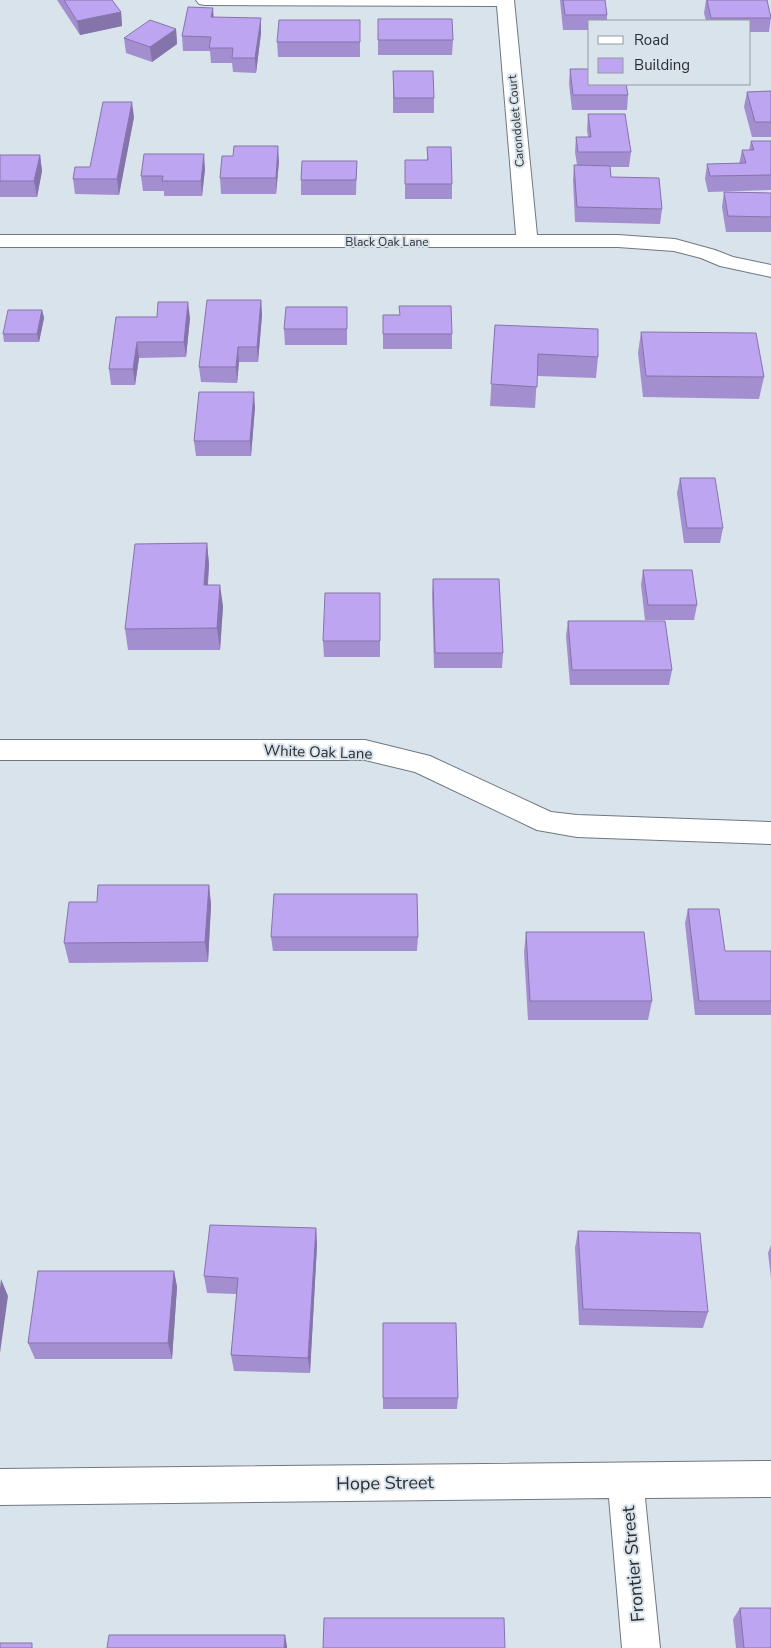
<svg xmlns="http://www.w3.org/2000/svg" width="771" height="1648" viewBox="0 0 771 1648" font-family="'Nunito Sans',sans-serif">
<rect width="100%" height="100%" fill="#d9e3eb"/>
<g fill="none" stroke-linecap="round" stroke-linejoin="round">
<!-- street casing -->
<g stroke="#707880" stroke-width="2">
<path id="street" d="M196,0H514L537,235H618L675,239L715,250L733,257L771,265V277L720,266L701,258L674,251L618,247H0V235H516L497,6L205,5L199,4Z
M0,740H365L430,756L551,812L577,815L771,822V844L577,837L537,830L415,772L365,760H0Z
M771,1461V1497L645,1498L660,1648H622L609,1498L0,1505V1469Z"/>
</g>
<!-- street -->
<use href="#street" fill="#fff" fill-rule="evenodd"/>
</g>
<!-- wall -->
<path fill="#a38ed0" d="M57,0H112L121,12L122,26L80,35Z
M560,0H605L607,15V21H590V30H563Z
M706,0H767L771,17L769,32H750V21H706L704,13Z
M214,17L261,33L256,73L233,72L232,63H211L210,51H183L182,36Z
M378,19L453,40L452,55H378Z
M360,20V57H278L277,42Z
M176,29L177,44L152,62L126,53L124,38Z
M570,69L628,95L627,110H572L569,84Z
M393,71L434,98V113H393Z
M771,91V137H752L744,107L747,92Z
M588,114L631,152L629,167H610L611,177L662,209L660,224L575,222L573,180L574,165H577L575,152L576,137H588L587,130Z
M134,117L119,195L75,194L73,179L90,167Z
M751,141H771V190L708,192L705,179L707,164H739L742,150H749Z
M427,147L452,184V199H405V160H427Z
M0,155H40L42,171L37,197H0Z
M279,161L276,194H221L220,178Z
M357,161L356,195H301V180Z
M205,169L202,196H164V191H143L141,176Z
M724,192L771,193V235V232H726L722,207Z
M261,300L262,315L258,362H239L237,383L201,382L199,367Z
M347,307V345H285L284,329Z
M42,310L44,318L39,342H4L3,334Z
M383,315L452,334V349H383Z
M116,317L190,318L186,357L139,358L135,385H111L109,369Z
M495,325L598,357L596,378L537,376L535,408L490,406Z
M641,332L764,377L759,399L643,397L638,353Z
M255,407L251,456H196L194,441Z
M680,478L723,528L720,543H684L677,493Z
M207,543L209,565L208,585L223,606L220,650H128L125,629Z
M643,570L697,605L694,620H645L641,585Z
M433,579L503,653L502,668H434L432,594Z
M380,593V657H324L323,641Z
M568,621L672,670L669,685H570L566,636Z
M209,885L211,905L208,962L69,963L64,943L97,902Z
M688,909L725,951H771V1015H695L685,923Z
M526,932L652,1001L648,1020H528L524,952Z
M271,937H418L417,951H273Z
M316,1228L317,1245L310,1373L234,1371L231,1355L237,1294L207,1293L204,1276Z
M578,1231L708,1312L703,1328L579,1325L575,1248Z
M771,1245V1278L768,1253Z
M174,1271L177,1287L172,1359H35L28,1343Z
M383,1323L458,1398L457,1409H383Z
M740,1608L771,1648H736L733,1619Z"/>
<!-- shaded-wall -->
<path fill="#8574a9" d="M213,8L214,22L211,17Z
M121,12L122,26L80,35L77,21Z
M261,18V33L256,73L255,58Z
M176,29L177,44L152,62L150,47Z
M132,102L134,117L119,195L117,179Z
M278,146L279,161L276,194V178Z
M204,154L205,169L202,196L201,181Z
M40,155L42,171L37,197L34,181Z
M261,300L262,315L258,362L257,347Z
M188,302L190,318L186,357L184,342Z
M42,310L44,318L39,342L37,334Z
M137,342L139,358L135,385L133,369Z
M238,347L239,362L237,383L236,367Z
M254,392L255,407L251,456L250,441Z
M207,543L209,565L206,606L204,585Z
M220,585L223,606L220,650L217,628Z
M209,885L211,905L208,962L205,942Z
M316,1228L317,1245L310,1373L308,1358Z
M174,1271L177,1287L172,1359L168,1343Z
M1,1279L8,1296L0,1353V1288Z
M285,1635L287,1646V1648H284Z"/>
<!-- building -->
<path fill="#bea5f2" stroke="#8574a9" d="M64,0H112L121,12L77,21Z
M563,0H605L607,15H565Z
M707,0H767L771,18H711Z
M188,7L213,8L211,17L261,18L255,58H232L233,48H209L211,37L182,36Z
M378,19H452L453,40H378Z
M150,20L176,29L150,47L124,38Z
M279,20H360V42H277Z
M570,69H590V84H626L628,95H573Z
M393,71H433L434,98H394Z
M771,91V122H755L747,92Z
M103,102H132L117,179H73L75,167H90Z
M588,114H625L631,152H578L576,137H591Z
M751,141H771V175L710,176L707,164L746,163L742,150H754Z
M234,146H278L276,178H220L222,156H233Z
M427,147H451L452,184H405V160H428Z
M144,154H204L201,181H162L163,176H141Z
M0,155H40L34,181H0Z
M302,161H357L356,180H301Z
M574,165L610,166L611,177L659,178L662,209L577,207Z
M724,192L771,193V217L728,216Z
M207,300H261L257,347H238L236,367H199Z
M158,302H188L184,342H137L133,369H109L116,317H157Z
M399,306H451L452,334H383V315H400Z
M286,307H347V329H284Z
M8,310H42L37,334H3Z
M495,325L598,329V357L538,354L537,387L491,384Z
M641,332L756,333L764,377L646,376Z
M199,392H254L250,441H194Z
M680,478H715L723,528H687Z
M207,543L204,585H220L217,628L125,629L135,544Z
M643,570H692L697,605H648Z
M433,579H499L503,653H435Z
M325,593H380V641H323Z
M568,621H665L672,670H572Z
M98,885H209L205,942L64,943L69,902H97Z
M274,894H417L418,937H271Z
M688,909H719L725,951H771V1001H699Z
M526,932H644L652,1001H530Z
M210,1225L316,1228L308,1358L231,1355L238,1278L204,1276Z
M578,1231L700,1233L708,1312L583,1309Z
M38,1271H174L168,1343H28Z
M383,1323H456L458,1398H383Z
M740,1608H771V1648H744Z
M324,1618H504L505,1648H323Z
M109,1635H285L284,1648H107Z
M0,1643H32V1648H0Z"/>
<g text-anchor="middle" stroke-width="4" stroke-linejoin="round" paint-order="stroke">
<!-- far-street labels -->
<g font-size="12" fill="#2a2e31" stroke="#d9e3eb">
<text transform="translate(516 121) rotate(-95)" y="4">Carondolet Court</text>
<text x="387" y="246">Black Oak Lane</text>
</g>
<!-- street labels -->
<g font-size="15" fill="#2a2e31" stroke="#d9e3eb">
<text transform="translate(318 752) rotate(2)" y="5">White Oak Lane</text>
</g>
<!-- near-street labels -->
<g font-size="18" fill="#2a2e31" stroke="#d9e3eb">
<text transform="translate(385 1483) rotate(-1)" y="6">Hope Street</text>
<text transform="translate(633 1564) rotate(-95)" y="6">Frontier Street</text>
</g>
</g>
<!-- legend -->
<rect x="588" y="20" width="162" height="65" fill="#d9e3eb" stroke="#939ba1"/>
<rect x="598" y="36" width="25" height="8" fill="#ffffff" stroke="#939ba1"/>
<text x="634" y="45" font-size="15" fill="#2a2e31">Road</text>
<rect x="598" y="58" width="25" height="15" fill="#bea5f2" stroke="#939ba1"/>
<text x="634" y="70" font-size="15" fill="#2a2e31">Building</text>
</svg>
